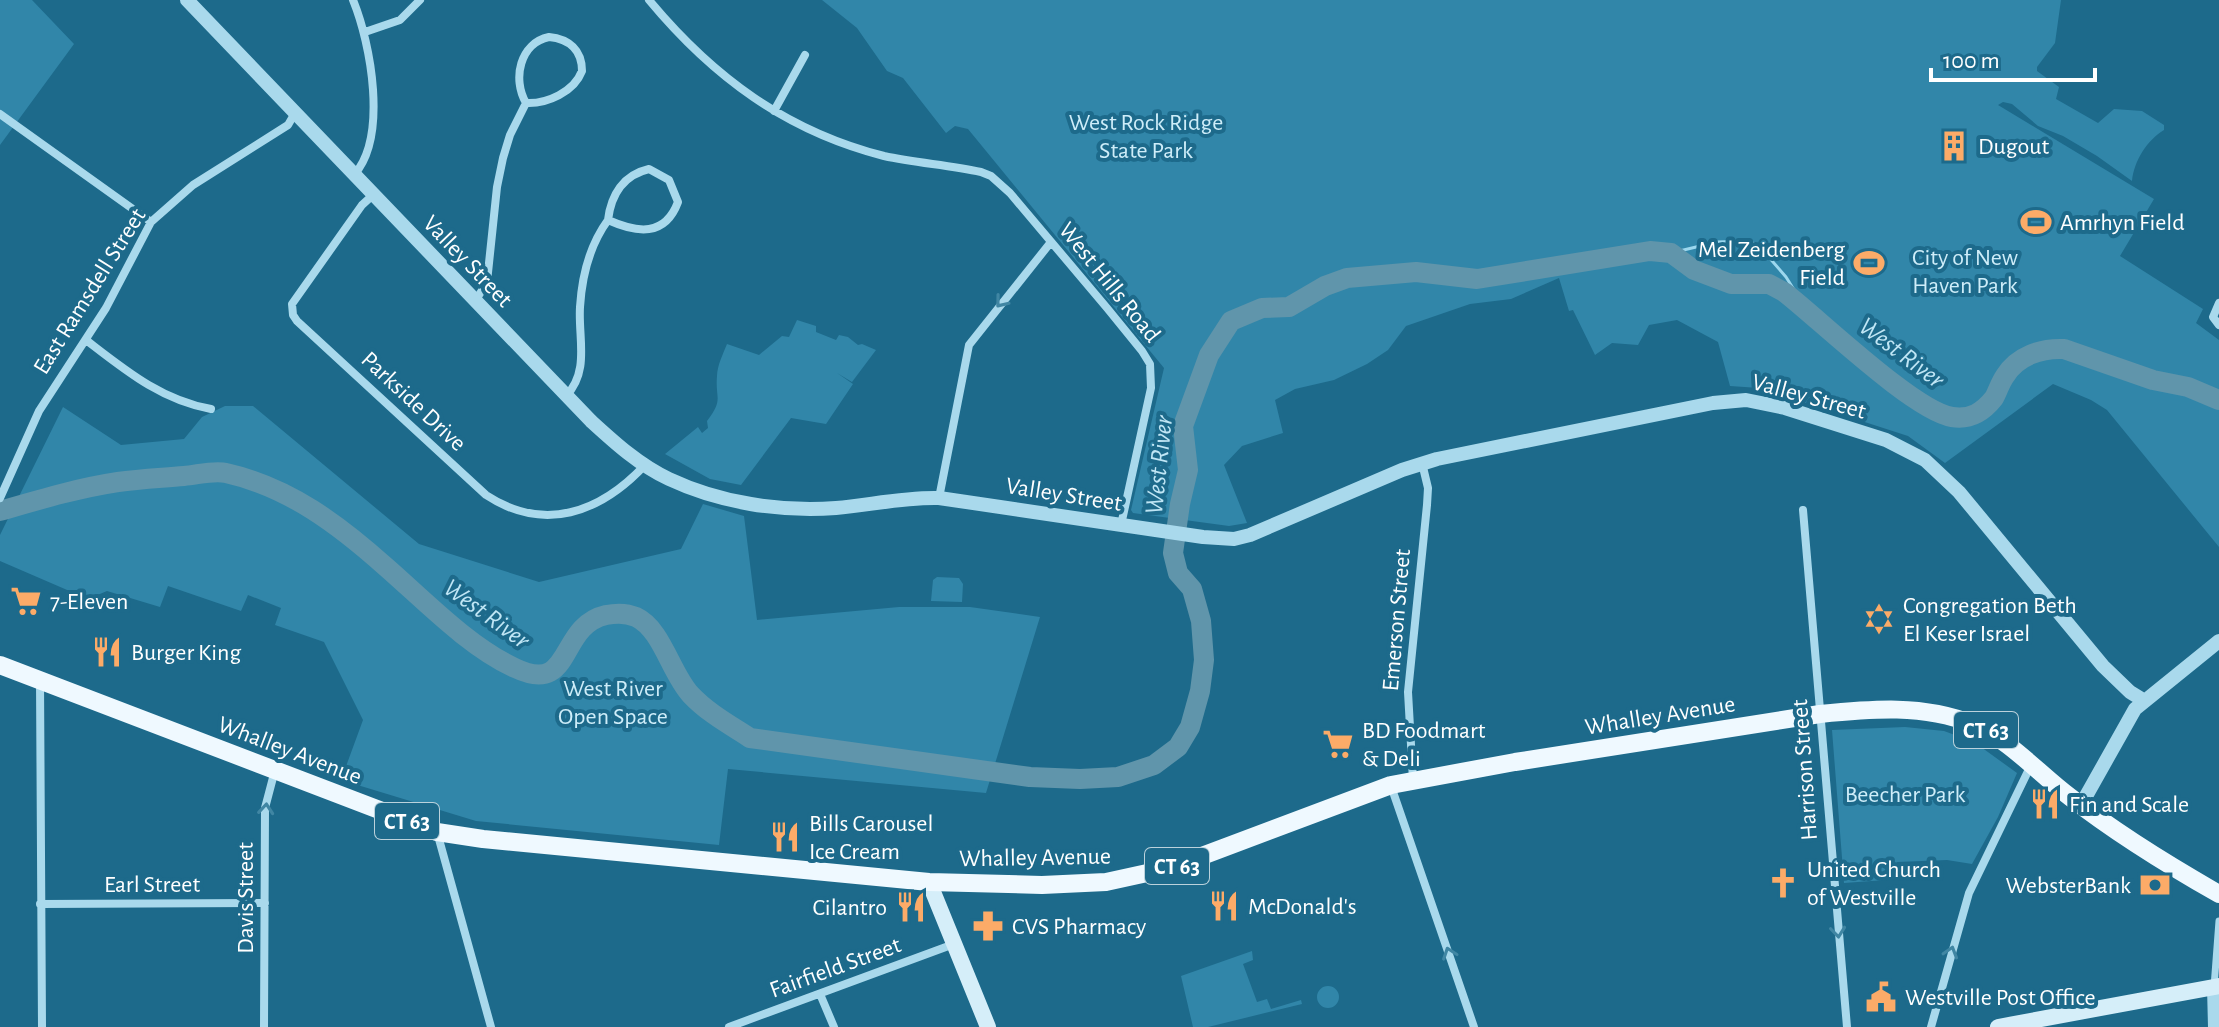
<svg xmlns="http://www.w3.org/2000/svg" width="2219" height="1027" viewBox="0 0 2219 1027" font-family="'Alegreya Sans',sans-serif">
<rect width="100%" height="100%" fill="#1d6a8b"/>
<!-- green -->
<path fill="#3186a9" d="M0,0H32L74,44L0,145Z
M822,0H2061L2055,43L2037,67V71L2059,87L2056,99L2098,123L2114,109L2142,111L2164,125V130C2147,140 2134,161 2132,181L2097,156L2063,136L2038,126L2012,104L2003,102L1998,105L2154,199L2120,256L2203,309L2196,323L2219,340V547L2107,410L2091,400L2053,384L1945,463L1908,436L1759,388L1730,386L1718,342L1677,320L1649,325L1638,345L1612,343L1595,355L1573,310L1569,311L1559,278L1511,299L1470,304L1406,326L1388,350L1367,364L1334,380L1295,389L1275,400L1283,433L1242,446L1224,465L1247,523L1229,526L1133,513L1131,510L1164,368L968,129L955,126L946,133L903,78L887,71L857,28Z
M797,320L816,326V332L836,340L839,335L848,337L858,345L862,344L876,350L852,382L837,373L853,384L826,424L791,418L741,485L710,479L665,454L698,427L702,433L708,428L707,421C724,399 715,399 717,376C717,366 723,354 727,344L759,355L782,336L789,337Z
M225,406H253L419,544L539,582L681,549L703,504L744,516L757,620L899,607H970L1040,617L986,793L728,769L719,845L476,821L341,780L363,720L324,642L275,625L281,608L248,595L241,611L168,586L160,607L107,591L88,599L0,561V535L63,407L121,445L184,439L202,417Z
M937,577L959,578L963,584L962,602L931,601L933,580Z
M1905,727L1944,731L1974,742L2017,773L1998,817L1972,864L1947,860L1897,862L1899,879L1844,883L1832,730Z
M1252,951L1253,960L1243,964L1257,1002L1267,999L1271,1009L1301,1000L1302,1004L1208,1027H1193L1181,976Z
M1317 997a11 11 0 1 1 22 0a11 11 0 1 1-22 0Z"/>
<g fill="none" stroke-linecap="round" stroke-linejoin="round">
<!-- stream -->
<path stroke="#9cd7ee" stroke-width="3" d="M1671,253L1717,242L1749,241L1760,247L1786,277L1806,309"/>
<!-- river -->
<path stroke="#6095ab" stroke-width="20" d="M0,511C38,500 78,488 118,482C140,479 162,478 184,476C197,475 214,470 226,473C289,487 339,525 386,567C425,601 469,647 515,668C574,696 557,626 606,615C616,613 627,613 636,617C662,629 671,674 691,695C708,713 730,725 750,738L1030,777L1080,779L1118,777L1154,765L1178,747L1190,727L1200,691L1204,660L1201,621L1192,589L1178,573L1173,553L1180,504L1188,470L1183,426L1209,355L1231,321L1262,308L1289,307L1325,286L1347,278L1416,272L1477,279L1650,251L1671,253L1694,270L1731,284H1769L1784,292C1819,319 1914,411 1952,417C1970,420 1983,412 1994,398C1998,391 2000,383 2005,376C2017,356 2041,348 2064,349L2153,380L2188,387L2219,400"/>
<!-- pedestrian -->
<path stroke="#a9d9ec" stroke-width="7" d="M2214,987L2219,921"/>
<!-- minor -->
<path stroke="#a9d9ec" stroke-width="8" d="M353,0C371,44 388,137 354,175
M649,0C713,77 786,131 884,156C916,163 949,165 981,172L991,176L1010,193L1107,308L1142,351L1150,364L1151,388L1121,525
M365,32L400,20L420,0
M549,37C569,39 582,50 582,71C574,92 547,104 526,103C512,79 520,43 549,37Z
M774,111L805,55
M0,114L151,222
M649,169L669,180L678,202C665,237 637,233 608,220C611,195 623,175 649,169Z
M373,195L362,205L292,304L293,315L297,321L486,495C544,533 600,513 645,465
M476,300L487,282L497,187L503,158L510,135L526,103
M2219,303L2213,317L2219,325
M86,340C125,370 161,400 211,409
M566,396C590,371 578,338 580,307C582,275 589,246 608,220
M0,498L39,411L106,308L151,222L193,185L288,125L295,113
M939,498L969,345L1051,242
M1803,510L1847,1027
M40,680L42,1027
M1413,780L1408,692L1427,505L1428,488L1422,463
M1391,786L1474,1027
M437,832L491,1027
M40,904L265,903
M820,994L834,1027
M264,1027L265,808L275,770
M729,1027L954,944
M1931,1027L1969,893L2031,765"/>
<!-- tertiary -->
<path stroke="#a9d9ec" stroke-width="14" d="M187,0L591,421C614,442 639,465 669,479C720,503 780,512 836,508C870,505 904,497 939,498L1203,537L1234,539L1250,535L1402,470L1437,459L1713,403L1746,400L1785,408L1886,440L1925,460L1959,492L2103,666L2130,692L2143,700
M2081,805L2135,709L2219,641
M2214,987L2215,1027"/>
<!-- secondary -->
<path stroke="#d5eef9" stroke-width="16" d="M929,882L988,1027
M1998,1027L2219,986"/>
<!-- primary -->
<path stroke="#eff9ff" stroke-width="18" d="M0,665L437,832L483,839L929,882L1042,885L1106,882L1170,868L1391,785L1515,762L1820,714C1871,709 1924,704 1972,724C2009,739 2038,773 2070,797C2116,833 2168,865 2219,894"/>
</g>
<!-- one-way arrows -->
<defs><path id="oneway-chevron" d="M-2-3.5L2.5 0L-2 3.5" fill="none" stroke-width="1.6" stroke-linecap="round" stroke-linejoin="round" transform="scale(2)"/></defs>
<g stroke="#4086a3">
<use href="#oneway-chevron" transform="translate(1001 302) rotate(129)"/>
<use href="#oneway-chevron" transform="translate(266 809) rotate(-85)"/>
<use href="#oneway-chevron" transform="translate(1838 932) rotate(84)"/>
<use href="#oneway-chevron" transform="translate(1951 952) rotate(-73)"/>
<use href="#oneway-chevron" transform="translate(1449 953) rotate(-109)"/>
</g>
<!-- icons -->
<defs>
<g id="building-bare" transform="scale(2.4)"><path d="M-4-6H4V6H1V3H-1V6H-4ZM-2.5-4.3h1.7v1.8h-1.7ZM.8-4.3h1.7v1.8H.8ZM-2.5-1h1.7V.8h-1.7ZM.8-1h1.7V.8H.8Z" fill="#fcab68" stroke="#1d6a8b" stroke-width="2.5" paint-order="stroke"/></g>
<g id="stadium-bare" transform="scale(2.4)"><path d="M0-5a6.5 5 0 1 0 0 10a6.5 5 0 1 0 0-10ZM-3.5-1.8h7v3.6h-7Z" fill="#fcab68" stroke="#1d6a8b" stroke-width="2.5" paint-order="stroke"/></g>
<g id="supermarket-bare" transform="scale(2.4)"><path d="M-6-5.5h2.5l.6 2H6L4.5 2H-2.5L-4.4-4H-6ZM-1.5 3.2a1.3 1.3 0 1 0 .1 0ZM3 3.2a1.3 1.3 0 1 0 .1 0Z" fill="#fcab68" stroke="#1d6a8b" stroke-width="2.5" paint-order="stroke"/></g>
<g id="synagogue-bare" transform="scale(2.4)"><path d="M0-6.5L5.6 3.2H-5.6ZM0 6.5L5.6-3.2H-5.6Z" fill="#fcab68" stroke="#1d6a8b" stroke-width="2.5" paint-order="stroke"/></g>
<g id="restaurant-bare" transform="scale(2.4)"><path d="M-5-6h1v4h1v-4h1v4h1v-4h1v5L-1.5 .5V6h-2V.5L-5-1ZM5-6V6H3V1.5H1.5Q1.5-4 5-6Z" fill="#fcab68" stroke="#1d6a8b" stroke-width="2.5" paint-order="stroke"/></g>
<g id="church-bare" transform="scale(2.4)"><path d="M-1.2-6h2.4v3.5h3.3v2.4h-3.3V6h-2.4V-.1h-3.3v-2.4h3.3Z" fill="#fcab68" stroke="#1d6a8b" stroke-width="2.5" paint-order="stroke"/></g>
<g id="bank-bare" transform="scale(2.4)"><path d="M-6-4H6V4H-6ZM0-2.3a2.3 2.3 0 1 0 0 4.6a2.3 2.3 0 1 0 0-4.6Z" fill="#fcab68" stroke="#1d6a8b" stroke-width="2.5" paint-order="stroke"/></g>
<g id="pharmacy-bare" transform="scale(2.4)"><path d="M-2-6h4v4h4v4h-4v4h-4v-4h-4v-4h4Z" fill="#fcab68" stroke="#1d6a8b" stroke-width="2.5" paint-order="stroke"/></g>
<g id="civic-bare" transform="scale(2.4)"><path d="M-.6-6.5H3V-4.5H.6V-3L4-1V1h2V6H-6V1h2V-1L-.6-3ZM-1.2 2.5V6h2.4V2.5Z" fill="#fcab68" stroke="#1d6a8b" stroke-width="2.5" paint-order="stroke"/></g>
</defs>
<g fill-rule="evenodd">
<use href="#building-bare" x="1954" y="146"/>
<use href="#stadium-bare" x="2036" y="222"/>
<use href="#stadium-bare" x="1869" y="263"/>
<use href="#supermarket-bare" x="26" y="601"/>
<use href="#synagogue-bare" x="1879" y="619"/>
<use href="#restaurant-bare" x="107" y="652"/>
<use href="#supermarket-bare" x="1338" y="744"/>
<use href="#restaurant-bare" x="2045" y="804"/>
<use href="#restaurant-bare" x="785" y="837"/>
<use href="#church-bare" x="1783" y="883"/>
<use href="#bank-bare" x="2155" y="885"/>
<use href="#restaurant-bare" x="1224" y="906"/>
<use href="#restaurant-bare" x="911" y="907"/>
<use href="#pharmacy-bare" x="988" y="926"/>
<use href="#civic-bare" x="1881" y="997"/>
</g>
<g text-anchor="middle" stroke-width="8" stroke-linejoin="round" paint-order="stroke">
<!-- shield labels -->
<g fill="#1d6a8b" stroke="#bbd2dc" stroke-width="2">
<rect x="1954" y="712" width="64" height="36" rx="6"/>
<rect x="375" y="803" width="64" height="36" rx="6"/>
<rect x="1145" y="848" width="64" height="36" rx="6"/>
</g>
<g font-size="22" font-weight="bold" fill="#fff">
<text x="1986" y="738">CT 63</text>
<text x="407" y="829">CT 63</text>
<text x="1177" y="874">CT 63</text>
</g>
<!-- park labels -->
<g font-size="24" fill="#ceedf9" stroke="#1d6a8b">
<text x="1146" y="130">West Rock Ridge<tspan x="1146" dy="28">State Park</tspan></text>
<text x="1965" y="265">City of New<tspan x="1965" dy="28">Haven Park</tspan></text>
<text x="613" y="696">West River<tspan x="613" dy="28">Open Space</tspan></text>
<text x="1905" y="802">Beecher Park</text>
</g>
<!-- poi labels -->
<g font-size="24" fill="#fff" stroke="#1d6a8b" text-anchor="start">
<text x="1978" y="154">Dugout</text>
<text x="2060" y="230">Amrhyn Field</text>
<text x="1845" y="257" text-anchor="end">Mel Zeidenberg<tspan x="1845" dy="28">Field</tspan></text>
<text x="50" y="609">7-Eleven</text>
<text x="1903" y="613">Congregation Beth<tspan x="1903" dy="28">El Keser Israel</tspan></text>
<text x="131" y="660">Burger King</text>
<text x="1362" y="738">BD Foodmart<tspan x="1362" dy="28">&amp; Deli</tspan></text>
<text x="2069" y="812">Fin and Scale</text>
<text x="809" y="831">Bills Carousel<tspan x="809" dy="28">Ice Cream</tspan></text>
<text x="1807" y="877">United Church<tspan x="1807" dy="28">of Westville</tspan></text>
<text x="2131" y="893" text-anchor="end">WebsterBank</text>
<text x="1248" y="914">McDonald's</text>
<text x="887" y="915" text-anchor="end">Cilantro</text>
<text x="1012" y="934">CVS Pharmacy</text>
<text x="1905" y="1005">Westville Post Office</text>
</g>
<!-- street labels -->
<g font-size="24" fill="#fff" stroke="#1d6a8b">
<text transform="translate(468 261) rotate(46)" y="8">Valley Street</text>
<text transform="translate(1110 282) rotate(51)" y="8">West Hills Road</text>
<text transform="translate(89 291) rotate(-58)" y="8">East Ramsdell Street</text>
<text transform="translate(1809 396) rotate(15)" y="8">Valley Street</text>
<text transform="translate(414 401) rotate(43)" y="8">Parkside Drive</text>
<text transform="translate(1064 494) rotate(9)" y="8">Valley Street</text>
<text transform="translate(1396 620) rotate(-85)" y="8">Emerson Street</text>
<text transform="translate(1660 715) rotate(-9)" y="8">Whalley Avenue</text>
<text transform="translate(290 750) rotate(21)" y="8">Whalley Avenue</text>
<text transform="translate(1804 770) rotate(-94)" y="8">Harrison Street</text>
<text transform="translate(1035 857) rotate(-1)" y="8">Whalley Avenue</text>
<text x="152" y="892">Earl Street</text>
<text transform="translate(245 898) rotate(-90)" y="8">Davis Street</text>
<text transform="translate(835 967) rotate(-20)" y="8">Fairfield Street</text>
</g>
<!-- water labels -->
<g font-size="26" font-style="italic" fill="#c0e6f5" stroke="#1d6a8b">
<text transform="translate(1902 352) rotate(37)" y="9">West River</text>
<text transform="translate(1158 465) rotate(-84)" y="9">West River</text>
<text transform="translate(487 613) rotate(36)" y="9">West River</text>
</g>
</g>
<!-- scale -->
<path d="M1931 68v12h164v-12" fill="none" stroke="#ffffff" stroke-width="4"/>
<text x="1943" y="68" font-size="24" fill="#ffffff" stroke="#1d6a8b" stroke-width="6" paint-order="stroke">100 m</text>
</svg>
